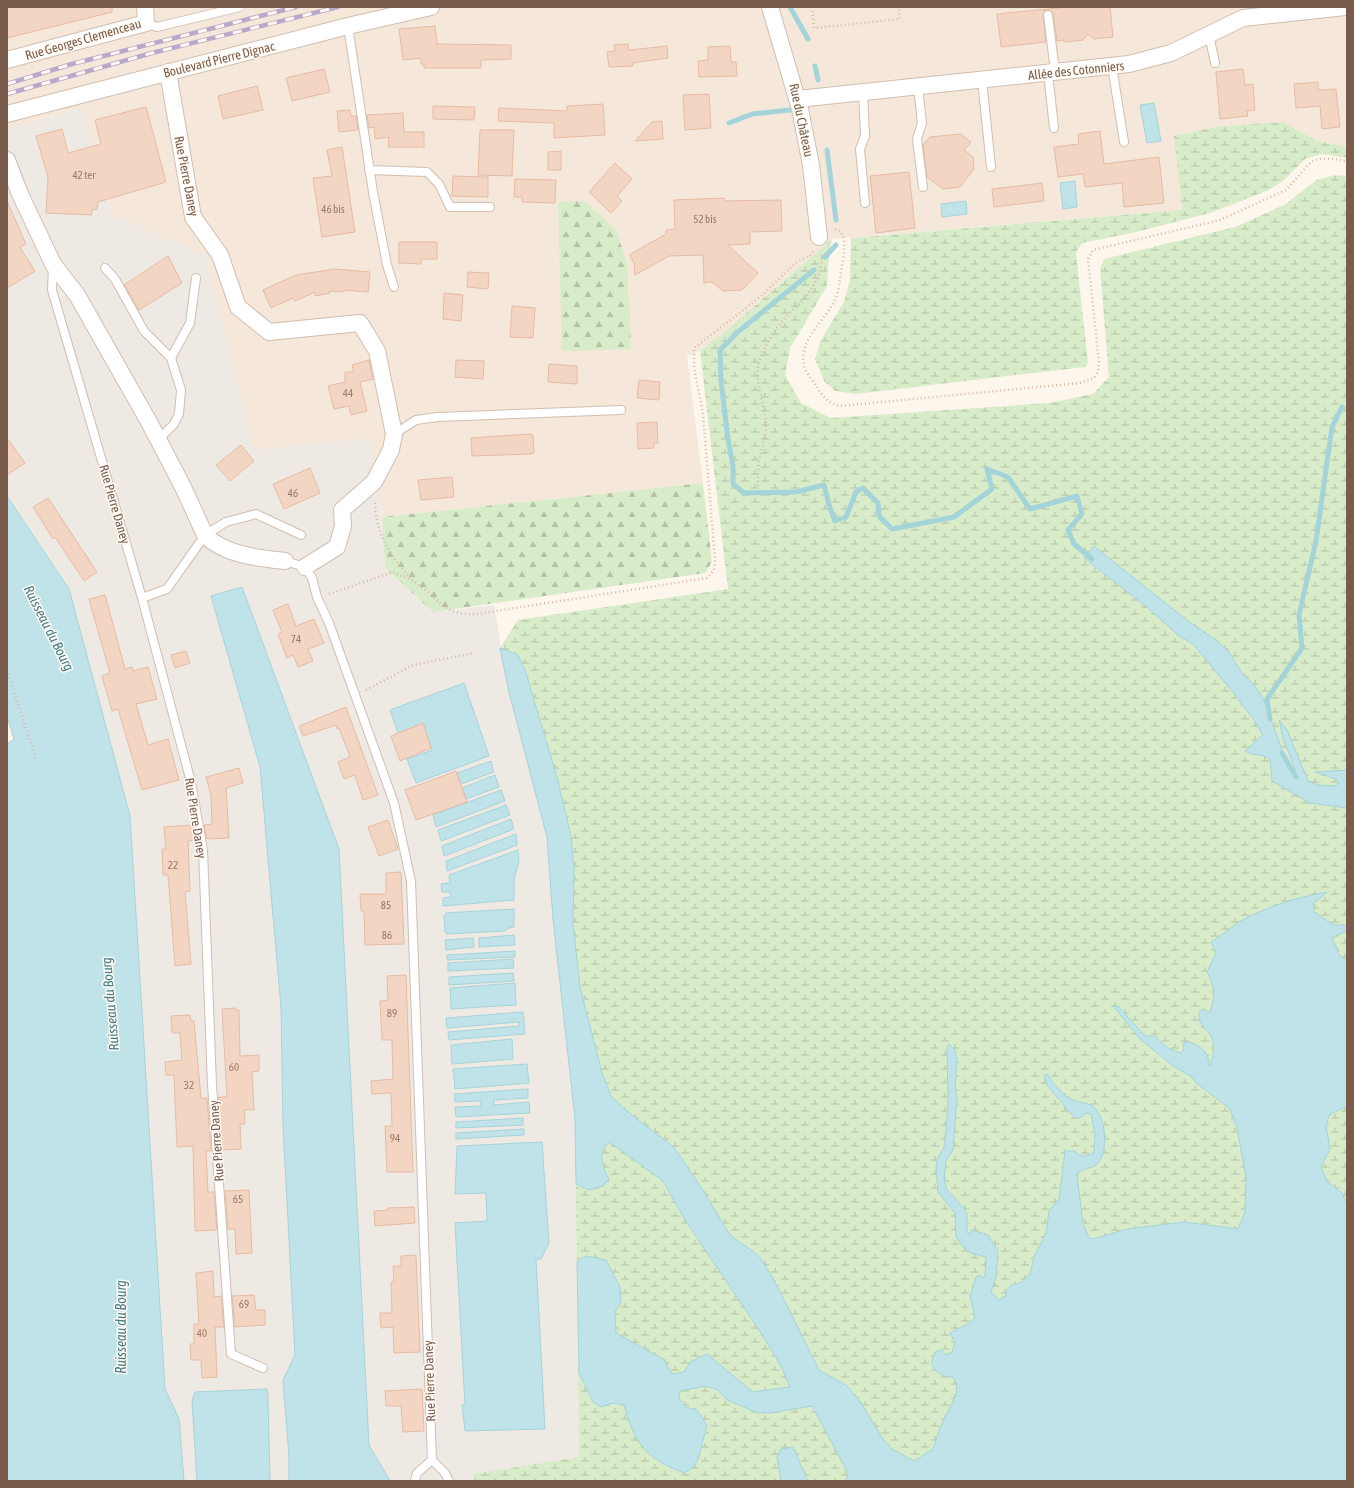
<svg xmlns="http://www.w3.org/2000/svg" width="1354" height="1488" viewBox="0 0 1354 1488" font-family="'Asap Condensed',sans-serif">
<defs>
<pattern id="forest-firs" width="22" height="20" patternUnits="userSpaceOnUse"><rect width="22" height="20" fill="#d8ecc9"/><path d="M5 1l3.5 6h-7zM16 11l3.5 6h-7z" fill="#b4c2a5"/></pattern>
<pattern id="wetland-marsh" width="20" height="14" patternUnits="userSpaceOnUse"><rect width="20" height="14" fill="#d8ecc9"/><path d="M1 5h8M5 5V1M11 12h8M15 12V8" fill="none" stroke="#b4c2a5"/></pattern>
</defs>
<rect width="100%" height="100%" fill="#fdf6ec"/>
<!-- residential -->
<path fill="#f5e8da" d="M7,7H1347V147L1316,140L1283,122L1174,136L1182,210L832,239L729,328L700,351L687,356L703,483L382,517L370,438L254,451L205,255L113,215L82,107L7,130Z"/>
<!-- industrial -->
<path fill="#efe9e4" d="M82,107L113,215L205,255L254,450L370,438L382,517L385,569L433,612L494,605L509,692L547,837L553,919L575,1119L579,1458L474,1474V1481H390L369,1445L339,849L242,587L241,703L260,767L281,1007L283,1125L295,1355L283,1380L289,1456V1481H184L179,1419L165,1389L69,589L7,496V130Z"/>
<!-- forest -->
<path fill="url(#forest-firs)" d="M585,201L616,230L627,263L631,349L562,351L558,202Z
M703,483L712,562L705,573L433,612L385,568L382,517Z"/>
<!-- wetland -->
<path fill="url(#wetland-marsh)" d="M1283,122L1316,140L1347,147V158L1322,154L1305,159L1283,181L1269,190L1210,213L1132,233L1082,243L1076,253L1088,363L1085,367L855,394L835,391L824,381L815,359L821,340L844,302L850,280L851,238L1182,210L1174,136L1215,127Z
M1335,175L1347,176V1481H474L473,1474L579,1457L575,1119L553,919L547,837L509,692L500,648L518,620L728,589L700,351L729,328L832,239L828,264L827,286L790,348L785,375L801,403L831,418L1049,403L1093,394L1109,377L1100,269L1104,259L1235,227L1284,205L1317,180Z"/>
<!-- water -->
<path fill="#bfe3e8" stroke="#a5d3da" d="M1154,103L1161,141L1147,143L1140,105Z
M1075,181L1077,207L1063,209L1060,183Z
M966,201L967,214L942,217L941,204Z
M7,496L69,589L130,816L165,1389L179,1419L184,1481H7V744L14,739L7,716Z
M1094,546L1188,621L1217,641L1229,652L1242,673L1254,685L1264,700L1290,772H1295V769L1283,738L1279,720L1287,730L1308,781L1318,785L1335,786L1339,783L1336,779L1315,772L1347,770V808L1310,803L1272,781L1270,759C1261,753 1252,756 1245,751L1263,735L1254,720L1231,690L1193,644L1179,636L1148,608L1084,558Z
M242,587L339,849L369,1445L390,1481H289V1456L283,1380L295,1355L283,1125L281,1007L260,767L211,596Z
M500,648L518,655L525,670L557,777L571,836L574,869L573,924L580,987L602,1073L611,1096L628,1112L674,1147L701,1187L730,1235L759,1256L773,1278L819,1370L846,1385L860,1401L883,1439L892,1449L914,1461L933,1449L940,1428L956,1395L957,1384L953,1377C937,1377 925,1365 937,1351L941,1350L946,1355L952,1352L955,1343L950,1333C958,1328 969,1325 975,1318L970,1296L976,1277L980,1275L983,1278L985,1276L986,1257L971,1253L962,1246L956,1237L955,1213L938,1192L936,1167L938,1158L944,1147L946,1132L948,1102L947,1048L949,1044L955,1050L957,1059L955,1089L957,1098L953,1150L946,1161L944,1180L947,1190L964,1208L967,1214V1233L970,1234L972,1230L988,1235L998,1251L996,1277L991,1292L998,1300L1006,1296L1007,1290L1011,1285L1020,1283L1030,1274L1034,1257L1046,1233L1049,1211L1059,1199L1065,1151H1075C1080,1158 1088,1157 1094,1152L1095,1134L1091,1114L1085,1113L1082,1117L1076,1118L1071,1114L1047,1085L1044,1075L1047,1074C1054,1084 1062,1095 1073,1100C1078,1103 1086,1102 1091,1105C1106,1113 1110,1154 1096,1165C1090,1169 1083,1168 1077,1174L1083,1224L1089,1237L1093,1239L1127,1229L1184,1222L1238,1229L1245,1212L1246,1177L1237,1128L1230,1109L1196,1083L1192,1077L1173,1066L1140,1039L1113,1006L1119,1007L1145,1036H1156C1160,1044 1172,1051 1181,1053L1183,1051L1184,1042C1194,1041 1207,1050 1209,1061C1209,1063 1209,1065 1210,1066C1213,1060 1215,1046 1212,1038C1208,1028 1195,1024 1200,1011L1203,1009L1209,1013C1216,998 1215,987 1207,972L1216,953L1211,942C1221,936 1230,928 1239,922C1265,907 1297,897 1327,892L1313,904L1314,912L1334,925H1347V931L1333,937C1332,943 1338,947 1338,953L1344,959L1347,958V1106L1329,1115L1326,1126L1330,1149L1321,1167L1327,1181L1342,1193L1347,1204V1481H846L848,1473L812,1406L769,1413H758L727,1400L718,1390L706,1386L680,1391L679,1398L686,1407L697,1410L707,1425L698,1460L691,1469L684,1473C645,1458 635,1444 624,1405L613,1403L601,1407L593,1402L579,1373L577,1261L586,1256L606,1260L620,1287L621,1302L615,1312L616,1333L663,1359L672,1374L684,1372L690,1362L707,1354L753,1392L790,1387L781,1366L761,1333L685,1220L663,1181L609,1142C597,1153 602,1166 609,1179L603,1186L588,1190L576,1184L575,1119L553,919L547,837L509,692Z
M464,683L489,756L416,783L407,759L432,750L423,724L398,733L390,710Z
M491,761L494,772L461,784L457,773Z
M495,775L499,787L466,799L462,788Z
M501,790L505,801L436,827L433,815Z
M506,805L510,815L441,841L438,830Z
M511,819L514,829L444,856L442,846Z
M516,834L517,845L447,871L446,861Z
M518,850L519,862L514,879V900L443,906V898L451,897L450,892H442L441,884L450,883L449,875Z
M514,909V927L509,928L504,931L447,934L445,932L444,916L446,913Z
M514,935L515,945L479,947V938Z
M473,938L474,947L446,950L445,940Z
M515,951V957L447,960V955Z
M513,959L514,968L448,971V963Z
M513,973L514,981L449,985V977Z
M515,983L516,1005L451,1009L450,988Z
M523,1012L525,1034L449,1040L448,1032L519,1026V1022L447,1028L446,1018Z
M512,1039L513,1059L452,1064L451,1045Z
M527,1064L529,1083L455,1089L453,1069Z
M528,1089V1098L494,1100V1105L529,1102L530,1113L456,1117L455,1107L481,1106V1101L455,1102L454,1094Z
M523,1118V1125L456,1128V1122Z
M524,1129V1135L456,1139V1133Z
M542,1142L549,1243L541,1259H536L545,1429L465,1431L462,1405H465L455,1223L487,1221L486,1193L455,1194L457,1146Z
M267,1389L268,1398L270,1481H197L192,1401L195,1392Z
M793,1447L808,1481H781L777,1457L781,1449Z"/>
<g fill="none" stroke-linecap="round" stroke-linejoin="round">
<!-- stream -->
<path stroke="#a5d3da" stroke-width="5" d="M790,7L808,39
M815,66L818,80
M729,123L752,114L798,109
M827,150L836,220
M825,257L836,245
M814,270L739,331L720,350L721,381L728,439L733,466V484L744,493L796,492L824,485L829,505L835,521L846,517L856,492L863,488L878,503L879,516L892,529L954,517L992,489L987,469L1008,477L1030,509L1077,496L1082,514L1068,530L1074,544L1092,559
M1270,719L1267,699L1302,648L1299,615L1316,541L1332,427L1342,407
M1282,753L1296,777"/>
</g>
<!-- building -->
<path fill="#f3d5c3" stroke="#e6bba3" d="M7,7H112V12L7,38Z
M1068,7H1110L1113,37L1094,39L1088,34L1083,40L1064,42V40L1057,41L1053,14L1048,10L1044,11L1043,15L1046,42L1001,47L997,14Z
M435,26L437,44L511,45V59L481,60V68H424V64H421V58L403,60L399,29Z
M628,44L629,50L667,46L668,58L632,63L633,66L609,67L607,52L615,51L614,45Z
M730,46L731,62H736L737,76L699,77L698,61L708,60V47Z
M324,69L330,92L292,101L286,78Z
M1243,69L1245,85L1253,84L1255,110L1247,111L1248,116L1220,119L1216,72Z
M1318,82V90L1336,89L1340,127L1322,129L1320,106L1296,108L1294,84Z
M257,86L263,110L223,119L218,96Z
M709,94L711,128L685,130L683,95Z
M603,104L605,135L554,138V123L498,121L499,108L567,111V106Z
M433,106L475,107L474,120L433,119Z
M146,107L166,182L98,202L97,209L92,210V215L46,213L48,177L36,136L62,129L68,153L101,144L95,120Z
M350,110L351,116H356L358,130L339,132L337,111Z
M403,113L404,132H424V147H388L389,137L375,139L374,127L369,128L367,115Z
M662,121L663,139L635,141L652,122Z
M480,130H514L512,176L478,175Z
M1100,131L1104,164L1159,157L1164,203L1124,207L1122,183L1085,187L1083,174L1058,177L1054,147L1079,144L1078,134Z
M961,134L971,142L964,150L973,157L974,169L960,187L943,189L927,177L923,145L930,137Z
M342,147L355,232L322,237L313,178L332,176L327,150Z
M561,151V170H548V152Z
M615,163L632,179L617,196L622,201L611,213L589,192Z
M909,172L915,228L876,233L870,176Z
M453,176L488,177V197L452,196Z
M515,179L556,180L555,203L522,202V197H514Z
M1042,183L1044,201L994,207L992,189Z
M724,198V201L781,200L782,231L750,232V244L728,245L758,273L742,290L723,291L712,282L704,283L703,255L669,256L635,275L634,263L629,255L666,234V230L675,229L674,200Z
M7,201L26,244L20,247L35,271L7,288Z
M399,242H437V259H421V264L399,263Z
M168,256L182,283L139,310L124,285Z
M335,269L370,272L368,292L344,290V292L329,291L330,293L315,296V292L295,301L293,298L271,308L263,290L296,275Z
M468,272L489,273L488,289L467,287Z
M444,293L463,295L461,321L443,319Z
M512,306L535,308L533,338L510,337Z
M369,360L373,379L360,382L367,411L351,415L349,406L334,409L328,386L345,382V372H354L352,365Z
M456,360L484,361L483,379L455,377Z
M549,364L577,366V384L548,382Z
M639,380L660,382L659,400L637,398Z
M657,422L658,443H654V448L638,449L637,423Z
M530,434L533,435L534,453L531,454L472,456L471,438Z
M7,438L25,463L7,475Z
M241,445L254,461L230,481L216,465Z
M310,468L320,493L284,509L273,484Z
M452,477L454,497L421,500L418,480Z
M48,498L97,572L84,581L55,537L53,539L33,507Z
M105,595L125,669L132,667L133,671L148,667L157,699L136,704L148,745L168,739L179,780L142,790L118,709L112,711L102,676L110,673L89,599Z
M288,604L296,626L314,619L324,643L308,649L313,661L298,667L293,655L287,658L278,634L282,632L273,610Z
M186,651L190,663L175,668L171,655Z
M346,707L378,795L363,800L355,775L344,779L338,762L350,757L339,728L337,729L336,725L303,736L299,726Z
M423,723L431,748L400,761L391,736Z
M239,768L243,783L226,788L229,838L207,839L204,825L212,824L211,795L206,777Z
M456,771L467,802L416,820L405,790Z
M388,820L398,849L379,856L368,827Z
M193,825L196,840L188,841L190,891L185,892L191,964L175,966L168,875H163L162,849H166L164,827Z
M401,872L404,944L365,945L364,911H361L360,894H386V873Z
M406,975L413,1172H387L385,1126H392L391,1093L372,1094L371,1081L393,1079L392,1040H382L380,1001L388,1000L387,976Z
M236,1008V1011L239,1010L240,1056L259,1055V1071L252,1072L254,1110H244L245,1124H240L241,1149L222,1150L218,1097H227L222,1009Z
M190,1015L191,1021H194L201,1098H207L211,1151H206L208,1192H214L217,1230L195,1231L193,1146L177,1147L174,1075H166L165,1062L182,1060L180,1033H172L171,1016Z
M249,1190L252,1253L236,1254L235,1229H228L225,1191Z
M414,1207L415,1223L375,1226L374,1211L388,1210V1208Z
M416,1255L420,1352L394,1353L393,1327L381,1328L380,1313H392L391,1282H394L393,1266H401V1256Z
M213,1271L214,1297L221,1296L224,1327H215L217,1377L202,1378L201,1360H191L190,1344H194V1324H199L196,1273Z
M254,1295L256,1310H265V1325L235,1327L232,1296Z
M422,1389L424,1431L403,1432L401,1406H386L385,1391Z"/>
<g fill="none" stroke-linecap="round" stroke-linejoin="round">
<!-- lane casing -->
<g stroke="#d1beb0" stroke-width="10">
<path id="lane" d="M1048,15L1055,72
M146,23L157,27L240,7
M348,26L373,192L387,265L394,287
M1209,35L1215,63
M1112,66L1124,142
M1048,73L1054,128
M982,80L991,167
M918,86L922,123L917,139L923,187
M863,92L865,136L860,149L865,203
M369,170L427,172L439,184L450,207H490
M53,265L52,290L142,598L191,782L203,850L212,1085L231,1354L263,1368
M105,268L115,279L144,331L171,358L181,390L179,414L174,424L158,440
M171,358L190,323L196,278
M394,434L416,420L438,417L621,410
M285,561L305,567L312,578L317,597L329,623L394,803L411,881L432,1460L445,1473L449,1481
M142,598L167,589L205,535L226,522L256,514L301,535
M415,1481L417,1473L432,1460"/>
</g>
<!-- street casing -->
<g stroke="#d1beb0" stroke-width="18">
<path id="street" d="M770,7L800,109L811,165L819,237
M7,60L146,23L145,7
M168,72L193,217L220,255L238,307L269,332L360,323L377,351L394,434L391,450L374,482L342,510L343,526L337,547L305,567
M798,99L1129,64L1171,53L1243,18L1345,7
M7,114L348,26L431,7
M7,160L20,194L53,264L77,295L149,422L183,487L205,535C224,555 259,558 285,561"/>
</g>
<!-- path -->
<path stroke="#d9b8a5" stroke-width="2.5" stroke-dasharray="1 3" stroke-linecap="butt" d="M812,7L814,28L900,19L899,7
M835,229L840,231C847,241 844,250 843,261C840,274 840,288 835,300C825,321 798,340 804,366C806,373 813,381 817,387C822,396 829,404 840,406L1080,383L1094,378L1098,372L1099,362L1088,259L1093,250L1220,220L1286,190L1311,162C1322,157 1335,158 1347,162
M758,486C758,475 758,465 760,455C763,444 767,434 766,422C764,402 753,378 760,359C766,344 775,329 786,317C805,297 822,284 822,253
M375,503C376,534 391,559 413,580
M329,594L393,572C400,576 409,578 416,583C442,600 441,615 477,614L707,578L714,570L715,560L703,414L694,367V348L760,297L797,262L812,254L813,251
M7,670L36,758
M366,690L413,665L474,653"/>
<!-- lane -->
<use href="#lane" stroke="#fff" stroke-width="8"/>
<!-- street -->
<use href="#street" stroke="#fff" stroke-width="16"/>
<!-- rail casing -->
<g stroke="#b9a8c9" stroke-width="4.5">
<path id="rail" d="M7,84L72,64L296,7
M7,94L152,53L338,7"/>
</g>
<!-- rail -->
<use href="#rail" stroke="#fffaf3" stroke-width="3" stroke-dasharray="9" stroke-linecap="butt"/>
</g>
<g text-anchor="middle" stroke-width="3" stroke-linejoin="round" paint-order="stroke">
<!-- number labels -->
<g font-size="11" fill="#987a6a">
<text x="84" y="179">42 ter</text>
<text x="333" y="213">46 bis</text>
<text x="705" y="223">52 bis</text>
<text x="348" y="397">44</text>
<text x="293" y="497">46</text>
<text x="296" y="643">74</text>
<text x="173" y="869">22</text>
<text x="386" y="909">85</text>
<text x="387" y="939">86</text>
<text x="392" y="1017">89</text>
<text x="234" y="1071">60</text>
<text x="189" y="1089">32</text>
<text x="395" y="1142">94</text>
<text x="238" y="1203">65</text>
<text x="244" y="1308">69</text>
<text x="202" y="1337">40</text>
</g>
<!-- street labels -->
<g font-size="13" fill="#7a5c4d" stroke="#fffaf3">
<text transform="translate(83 39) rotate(-16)" y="5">Rue Georges Clemenceau</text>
<text transform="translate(219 59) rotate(-14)" y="5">Boulevard Pierre Dignac</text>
<text transform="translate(1076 70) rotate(-6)" y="5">Allée des Cotonniers</text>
<text transform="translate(802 120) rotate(78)" y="5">Rue du Château</text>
<text transform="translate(187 176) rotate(79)" y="5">Rue Pierre Daney</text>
<text transform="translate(115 504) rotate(74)" y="5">Rue Pierre Daney</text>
<text transform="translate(196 818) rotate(81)" y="5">Rue Pierre Daney</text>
<text transform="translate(216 1141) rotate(-94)" y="5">Rue Pierre Daney</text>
<text transform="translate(429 1381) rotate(-92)" y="5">Rue Pierre Daney</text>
</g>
<!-- water labels -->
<g font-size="14" font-style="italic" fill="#437c86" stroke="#fffaf3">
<text transform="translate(49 628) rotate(63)" y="5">Ruisseau du Bourg</text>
<text transform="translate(110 1004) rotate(-95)" y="5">Ruisseau du Bourg</text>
<text transform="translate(121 1327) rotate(-90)" y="5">Ruisseau du Bourg</text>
</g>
</g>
<!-- border -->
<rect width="1354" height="1488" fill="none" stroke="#7a5c4d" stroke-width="16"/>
</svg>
